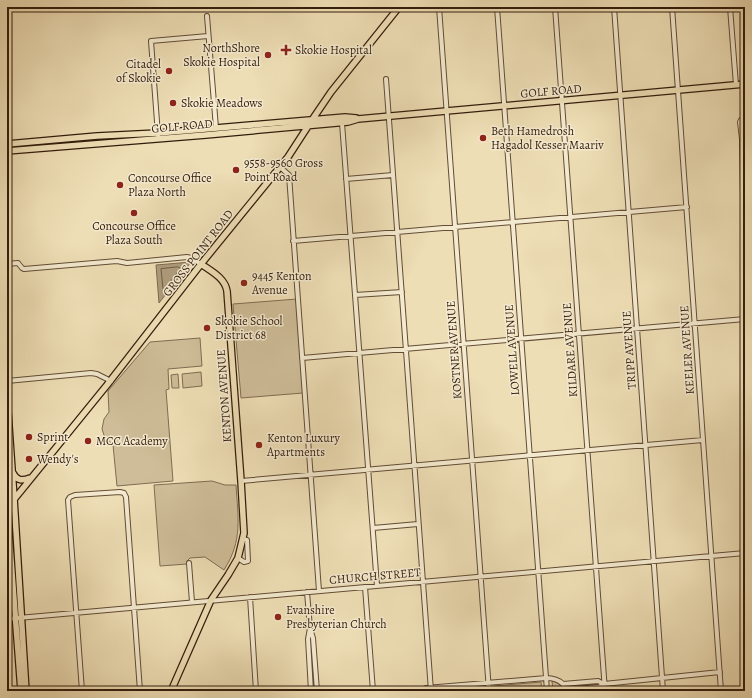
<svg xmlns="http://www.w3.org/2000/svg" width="752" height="698" viewBox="0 0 752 698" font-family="Alegreya,serif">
<rect width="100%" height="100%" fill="#eedeb5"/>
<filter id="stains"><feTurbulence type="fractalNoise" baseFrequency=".005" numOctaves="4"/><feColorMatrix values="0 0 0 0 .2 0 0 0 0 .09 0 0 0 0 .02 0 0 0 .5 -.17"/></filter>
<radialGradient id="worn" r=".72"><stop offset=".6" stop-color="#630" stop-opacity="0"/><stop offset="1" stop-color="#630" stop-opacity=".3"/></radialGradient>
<!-- green -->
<path fill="#cebd98" stroke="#806c52" d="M297,299L303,393L241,398L233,304Z
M200,338L202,366L168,369L169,389L166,390L173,481L117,486L113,445L105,438L102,429L104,419L109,412L108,391L150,342Z
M201,372L202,386L183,388L182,374Z
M178,374L179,388H172L171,375Z
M212,481L225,485H236C238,518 243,540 224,570L205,557L190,558L187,561V564L160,566L154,485Z
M552,681L556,682L560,684V691H553Z
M541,682L542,691H495L494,686Z
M483,687V691H437Z"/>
<!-- water -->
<path fill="#ae9c7c" stroke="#7d694f" d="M191,262L159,303L156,265Z"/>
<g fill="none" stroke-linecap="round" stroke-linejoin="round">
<!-- shore -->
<path stroke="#705c44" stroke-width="1" d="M178,267L180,268L179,270L165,289H163L161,269Z"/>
<!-- minor casing -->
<g stroke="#624c36" stroke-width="6">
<path id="minor" d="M439,7L489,691
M497,7L547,691
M555,7L605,691
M614,7L663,691
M672,7L721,691
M730,7L736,85
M207,16L216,128
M386,79L431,691
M745,118L741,120L740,122L742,139L743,198L745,227
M342,123L377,586
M158,135L151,41L208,36
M280,167L289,175L319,591
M346,179L393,175
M293,241L687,207
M7,264L18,263L22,268L24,269L117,261L127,263L187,257L191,258L201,264
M355,295L402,292
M302,358L745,319
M7,381L91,373L97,374L111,381
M241,481L703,440
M373,528L418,524
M238,558L244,562L248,561L247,540L243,539
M189,563L192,602
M365,587L373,691
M307,592L310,628L308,639L311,691
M250,597L256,691
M7,619L745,553
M310,628L313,638L317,691
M564,690L599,687L604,684L720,672
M82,691L68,500L70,497L75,495L120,492L124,493L126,497L140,691
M420,691L426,688L546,678C553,678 558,679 563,684L598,681L604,684"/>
</g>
<!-- major casing -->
<g stroke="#331c0c" stroke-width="8">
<path id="major" d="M7,144L97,136L158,133L345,117L356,118
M7,151L206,135L348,122L358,119L745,84
M7,397L14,498L26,691
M13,473C17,481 22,481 30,478
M7,507L21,691
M7,508L107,385L201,264L280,167L288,157L312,120L331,92L399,7
M171,691L211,600L228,575L238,558L244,533L241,481L227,291C225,278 211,271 201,264"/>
</g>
<!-- minor -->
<use href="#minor" stroke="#f4eacf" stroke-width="4"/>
<!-- major -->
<use href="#major" stroke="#eedeb5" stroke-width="5.5"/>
</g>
<!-- markers -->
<g fill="#8f2418" stroke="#f4eacf" stroke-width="1.5">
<path d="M284 44h4v4h4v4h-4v4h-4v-4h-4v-4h4z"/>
<circle cx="268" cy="55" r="4"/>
<circle cx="169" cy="71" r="4"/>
<circle cx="173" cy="103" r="4"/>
<circle cx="483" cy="138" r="4"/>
<circle cx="236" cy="170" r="4"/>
<circle cx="120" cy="185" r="4"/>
<circle cx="134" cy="213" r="4"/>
<circle cx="244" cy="283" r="4"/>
<circle cx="207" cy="328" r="4"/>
<circle cx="29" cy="437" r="4"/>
<circle cx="88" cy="441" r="4"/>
<circle cx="259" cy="445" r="4"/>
<circle cx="29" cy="459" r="4"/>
<circle cx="278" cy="617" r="4"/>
</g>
<g text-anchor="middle" stroke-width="3" stroke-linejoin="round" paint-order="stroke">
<!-- poi labels -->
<g font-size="12" fill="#331c0c" stroke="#f4eacf" text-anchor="start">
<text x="260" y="52" text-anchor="end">NorthShore<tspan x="260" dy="14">Skokie Hospital</tspan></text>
<text x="295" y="54">Skokie Hospital</text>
<text x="161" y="68" text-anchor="end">Citadel<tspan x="161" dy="14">of Skokie</tspan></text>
<text x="181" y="107">Skokie Meadows</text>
<text x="491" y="135">Beth Hamedrosh<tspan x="491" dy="14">Hagadol Kesser Maariv</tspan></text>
<text x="244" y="167">9558-9560 Gross<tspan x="244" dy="14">Point Road</tspan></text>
<text x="128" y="182">Concourse Office<tspan x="128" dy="14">Plaza North</tspan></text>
<text x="134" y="230" text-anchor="middle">Concourse Office<tspan x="134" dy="14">Plaza South</tspan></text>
<text x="252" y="280">9445 Kenton<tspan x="252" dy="14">Avenue</tspan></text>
<text x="215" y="325">Skokie School<tspan x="215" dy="14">District 68</tspan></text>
<text x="37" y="441">Sprint</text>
<text x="267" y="442">Kenton Luxury<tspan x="267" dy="14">Apartments</tspan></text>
<text x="96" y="445">MCC Academy</text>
<text x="37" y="463">Wendy's</text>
<text x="286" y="614">Evanshire<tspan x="286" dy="14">Presbyterian Church</tspan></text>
</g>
<!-- street labels -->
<g font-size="12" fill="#331c0c" stroke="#f4eacf">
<text transform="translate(551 91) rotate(-5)" y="4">GOLF ROAD</text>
<text transform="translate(182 126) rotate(-5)" y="4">GOLF ROAD</text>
<text transform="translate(198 253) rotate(-52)" y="4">GROSS POINT ROAD</text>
<text transform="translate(454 350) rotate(-94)" y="4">KOSTNER AVENUE</text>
<text transform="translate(512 350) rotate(-94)" y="4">LOWELL AVENUE</text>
<text transform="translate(570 350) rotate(-94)" y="4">KILDARE AVENUE</text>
<text transform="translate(629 350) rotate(-94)" y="4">TRIPP AVENUE</text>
<text transform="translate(687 350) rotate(-94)" y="4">KEELER AVENUE</text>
<text transform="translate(224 396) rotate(-94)" y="4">KENTON AVENUE</text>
<text transform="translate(375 576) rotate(-5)" y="4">CHURCH STREET</text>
</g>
</g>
<!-- margin -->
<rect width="752" height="698" fill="none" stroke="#eedeb5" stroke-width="24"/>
<rect x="8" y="8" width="736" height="682" fill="none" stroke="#331c0c" stroke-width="2"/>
<rect x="12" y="12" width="728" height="674" fill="none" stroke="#331c0c"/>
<rect width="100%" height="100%" filter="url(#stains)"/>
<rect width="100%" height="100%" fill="url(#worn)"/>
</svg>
